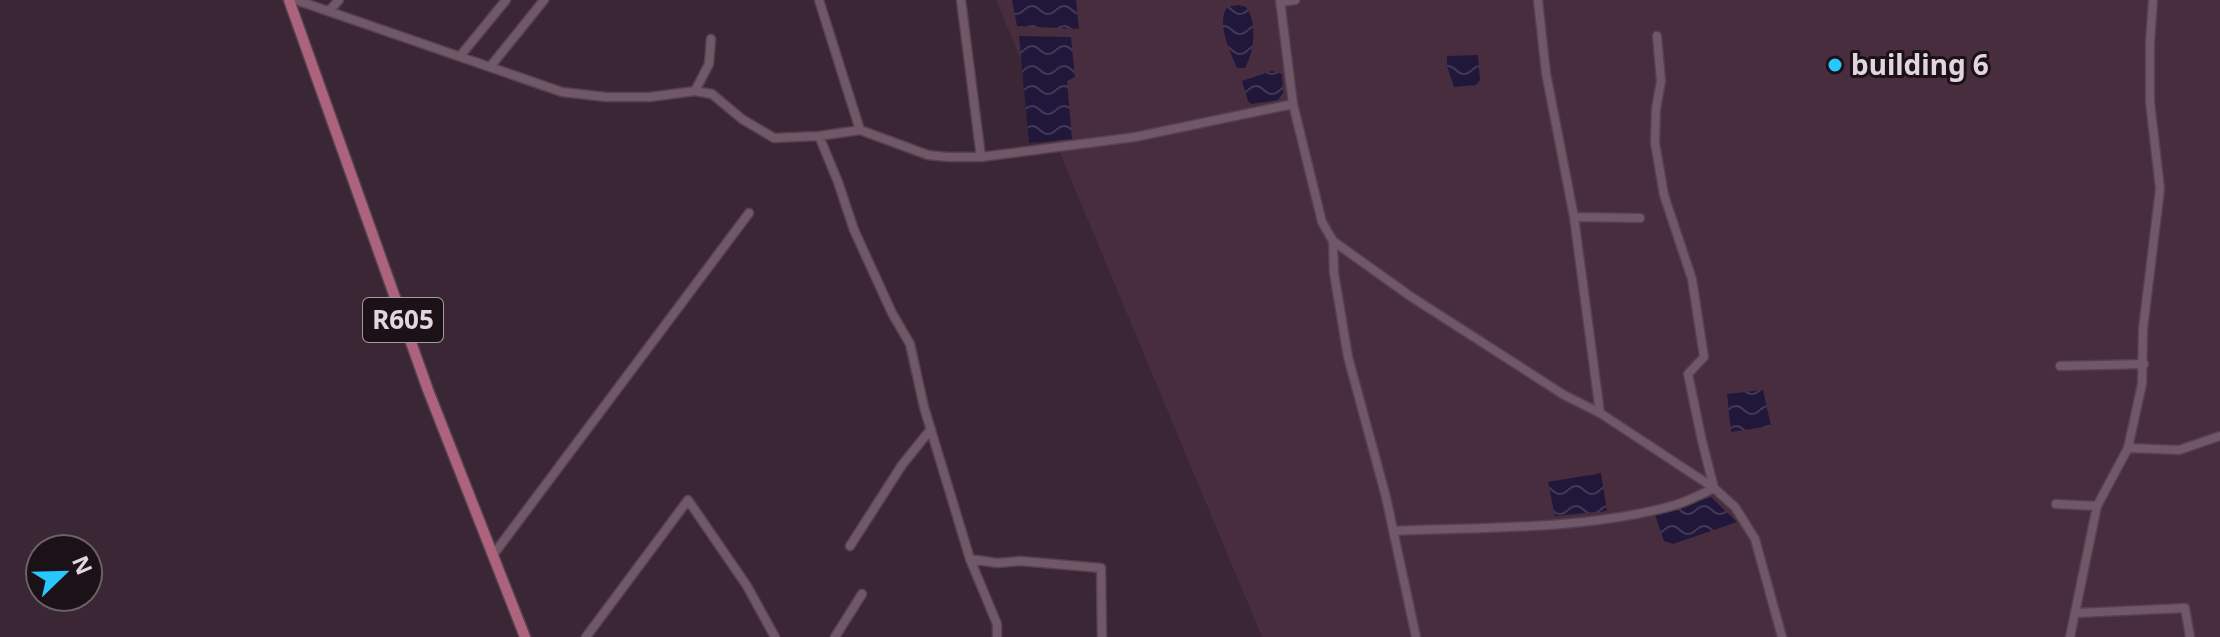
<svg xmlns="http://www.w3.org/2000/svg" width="2220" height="637" viewBox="0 0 2220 637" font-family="'Noto Sans',sans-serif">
<defs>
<pattern id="water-waves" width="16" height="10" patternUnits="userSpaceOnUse" patternTransform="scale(2)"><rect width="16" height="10" fill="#21173a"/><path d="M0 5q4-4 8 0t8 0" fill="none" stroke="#413856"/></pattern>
</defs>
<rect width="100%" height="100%" fill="#3a2634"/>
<!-- built -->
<path fill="#482d3f" d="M996,0H2220V637H1262Z"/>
<!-- water -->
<path fill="url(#water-waves)" d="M1012,0H1076L1079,29L1017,26Z
M1238,5L1246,7C1258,23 1254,51 1245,68H1237C1230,51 1216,24 1227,7Z
M1019,36L1071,37L1075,77L1067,81L1072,139L1029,143Z
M1478,55L1480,80L1476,85L1454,87L1447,66V56Z
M1272,71L1282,74L1283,93L1278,100L1251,104L1248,101L1242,81Z
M1763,390L1771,426L1731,432L1727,394Z
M1601,473L1607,511L1555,516L1548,482Z
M1711,497L1737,522L1673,544L1664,541L1655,515Z"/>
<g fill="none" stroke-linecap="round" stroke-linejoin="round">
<!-- minor casing -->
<g stroke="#53424d" stroke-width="11">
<path id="minor" d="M296,0L562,92L606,97H650L695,91L712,94L742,119L774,138L819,136L860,130L928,155L948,157H981L1135,137L1293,104L1322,222L1333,241L1410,296L1564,395L1600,413L1714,488L1735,507L1755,539L1782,637
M819,0L860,130
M961,0L981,157
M1280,0L1293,104
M1538,0L1546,73L1574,217L1600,413
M1281,2L1295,0
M330,10L339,0
M461,55L506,0
M490,67L544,0
M695,91L709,64L711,39
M819,136L838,182L854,230L892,313L910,344L924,407L970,559L997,624V637
M1574,217L1640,218
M1333,241L1334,273L1348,357L1386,497L1416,637
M2060,366L2144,364
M2128,448L2179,450L2220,436
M2056,504L2097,506
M1393,531C1483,527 1588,530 1675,505C1688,501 1702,494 1714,488L1702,441L1688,374L1704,357L1692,279L1664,195L1655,143L1656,109L1661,81L1657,36
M850,546L902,465L931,429
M493,555L749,213
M970,559L997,563L1020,561L1101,568L1102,637
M2077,613L2185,608L2190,637
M586,637L688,500L747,586L775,637
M835,637L862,594
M2070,637L2097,506L2128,448L2142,384L2143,329L2160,189L2150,102V42L2153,0"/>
</g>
<!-- major casing -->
<g stroke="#53424d" stroke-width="13">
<path id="major" d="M289,0L428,390L525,637"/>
</g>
<!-- minor -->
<use href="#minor" stroke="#705868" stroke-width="8"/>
<!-- major -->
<use href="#major" stroke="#ad637e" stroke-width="10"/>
</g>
<!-- markers -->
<circle fill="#27c8ff" stroke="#1b1218" stroke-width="3" cx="1835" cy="65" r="8"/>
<g text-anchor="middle" stroke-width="6" stroke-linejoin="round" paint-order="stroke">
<!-- shield labels -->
<rect fill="#1b1218" stroke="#a69aa2" stroke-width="2" x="363" y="298" width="80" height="44" rx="6"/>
<g font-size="26" font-weight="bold" fill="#e2d5dd">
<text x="403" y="329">R605</text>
</g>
<!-- poi labels -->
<g font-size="28" font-weight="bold" fill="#e2d5dd" stroke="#1b1218" text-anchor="start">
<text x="1851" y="75">building 6</text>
</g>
</g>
<!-- north arrow -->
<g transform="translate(64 573) rotate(67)"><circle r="38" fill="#1b1218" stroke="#6b6067" stroke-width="2"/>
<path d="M0-6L14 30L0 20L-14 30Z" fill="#27c8ff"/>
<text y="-12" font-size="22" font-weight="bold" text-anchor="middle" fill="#e2d5dd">N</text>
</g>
</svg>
